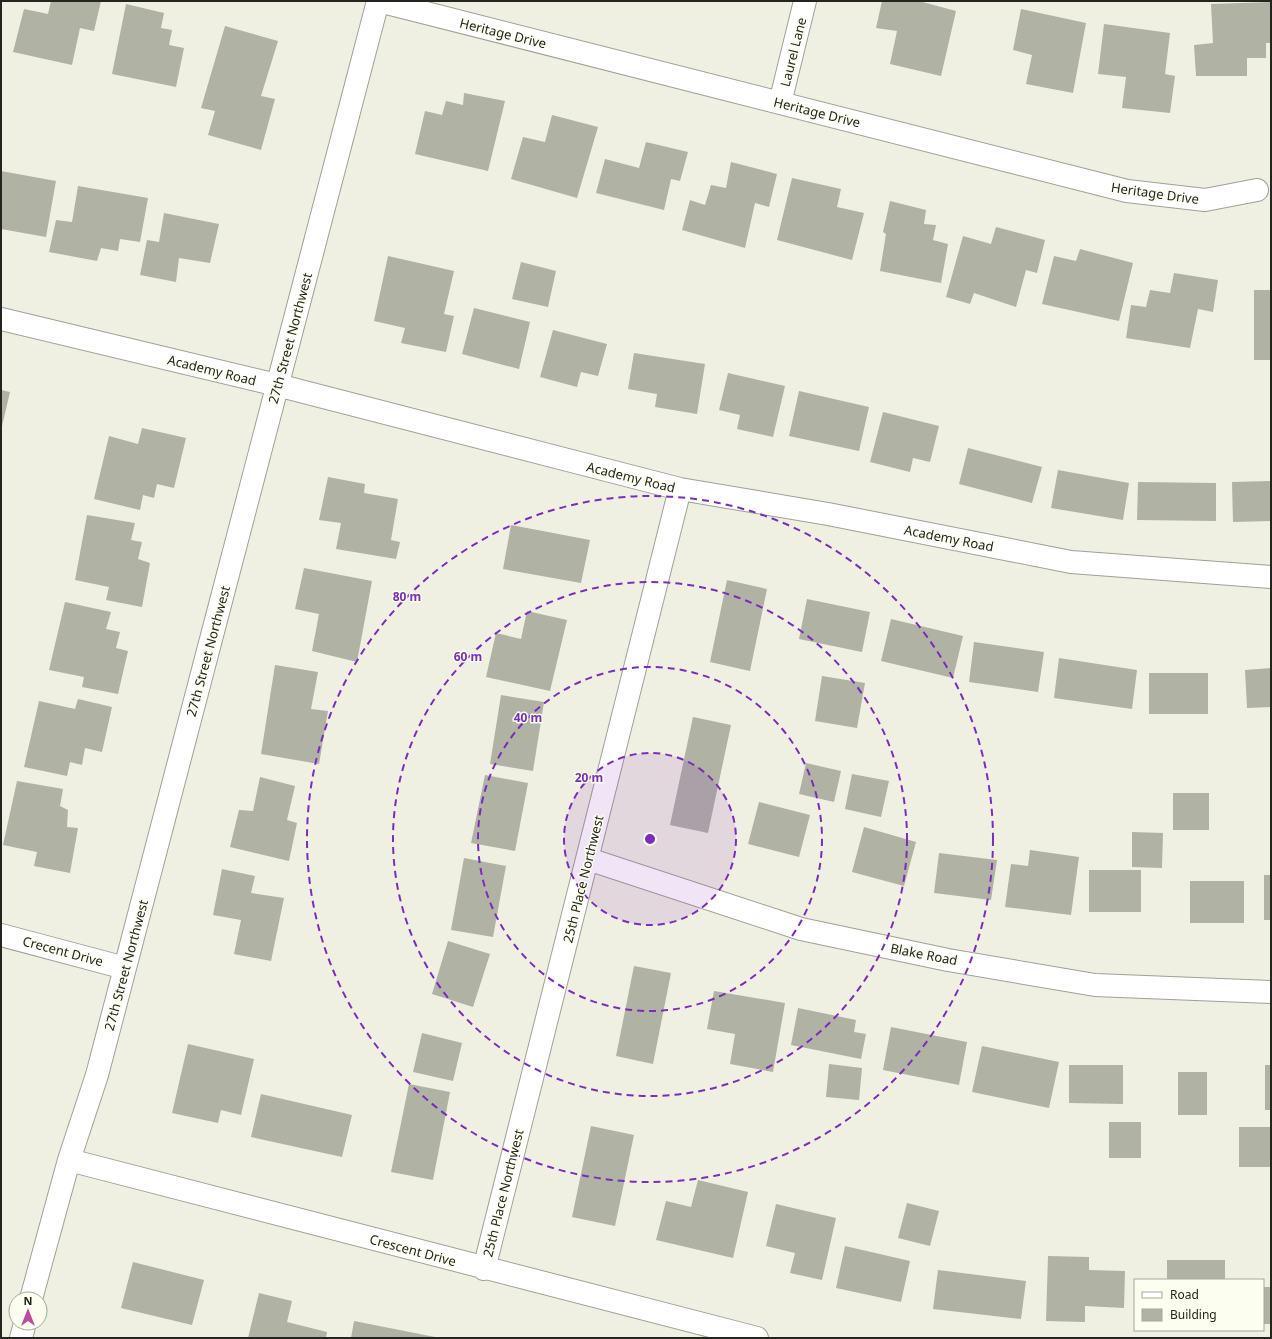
<svg xmlns="http://www.w3.org/2000/svg" width="1272" height="1339" viewBox="0 0 1272 1339" font-family="'Noto Sans',sans-serif">
<rect width="100%" height="100%" fill="#eff0e2"/>
<!-- building -->
<path fill="#b0b2a4" d="M51,1H101L94,31L80,28L72,65L13,52L24,9L48,14Z
M882,1H919L956,11L941,76L890,64L897,31L876,28Z
M1271,2V43H1266V58H1247V76H1196L1194,45L1213,43L1211,4Z
M126,4L164,13L161,28L172,30L169,45L184,48L176,87L112,74Z
M1021,9L1086,23L1073,93L1026,84L1032,55L1013,50Z
M1104,24L1170,33L1165,74L1175,76L1170,113L1122,108L1126,77L1098,74Z
M225,26L278,41L261,96L275,99L261,150L208,135L215,111L201,108Z
M464,93L505,101L488,171L415,154L425,111L442,115L446,101L463,105Z
M552,115L598,127L577,198L511,179L523,137L545,142Z
M646,142L688,152L680,181L671,179L664,210L596,193L605,159L639,168Z
M731,162L777,174L769,207L755,203L745,248L682,230L690,200L705,205L711,185L726,188Z
M1,171L56,181L46,237L1,229Z
M792,178L841,189L837,207L864,213L852,260L777,240Z
M78,186L148,198L140,242L120,239L118,251L101,248L97,261L49,252L56,220L72,222Z
M890,201L926,210L924,224L936,225L933,240L948,244L941,283L880,271L886,234L883,232Z
M164,213L219,224L210,263L179,258L176,282L140,275L147,240L159,242Z
M996,227L1045,240L1037,273L1026,270L1016,307L974,293L970,304L946,297L963,236L991,244Z
M1080,249L1133,263L1119,321L1042,304L1054,256L1076,261Z
M388,256L454,271L444,314L454,316L446,352L401,343L405,328L374,321Z
M521,262L556,271L548,307L512,299Z
M1174,273L1218,280L1213,312L1198,309L1190,348L1126,338L1131,305L1146,307L1150,290L1170,293Z
M1254,290H1271V360H1254Z
M474,308L530,322L519,369L462,354Z
M553,330L607,344L598,376L581,372L577,387L540,377Z
M634,353L705,364L697,414L655,407L657,394L628,389Z
M728,373L785,386L773,437L737,429L740,415L719,410Z
M1,390L10,392L2,426H1Z
M799,391L869,407L859,451L789,436Z
M883,412L939,426L930,462L913,458L910,472L870,462Z
M142,428L186,438L174,488L157,484L154,498L143,495L140,510L94,499L109,436L138,444Z
M968,448L1042,467L1032,503L959,484Z
M1058,470L1129,483L1123,520L1051,508Z
M328,477L365,484L364,493L398,499L391,540L400,542L396,559L336,549L341,523L319,520Z
M1271,481V521L1233,522L1232,482Z
M1138,482L1216,483V521L1137,520Z
M87,515L135,523L131,540L142,542L138,559L150,563L142,607L106,600L109,587L75,580Z
M511,525L590,540L581,583L503,569Z
M304,568L372,581L357,662L312,651L319,614L295,609Z
M727,580L767,589L750,671L710,662Z
M807,599L870,612L862,652L799,639Z
M65,602L111,612L106,629L120,632L116,648L128,651L118,694L82,687L84,677L49,670Z
M527,611L567,620L550,691L486,677L496,633L521,639Z
M891,619L963,636L953,678L881,661Z
M974,642L1044,652L1038,692L969,682Z
M1059,658L1137,670L1132,709L1054,698Z
M275,665L318,672L311,709L328,711L319,764L261,754Z
M1271,668V707L1247,708L1245,670Z
M1149,673H1208V714H1149Z
M822,676L865,683L857,728L815,721Z
M501,695L544,702L533,771L490,764Z
M78,699L112,707L102,752L85,748L82,765L70,762L67,776L24,767L39,701L75,709Z
M693,717L731,725L708,833L670,825Z
M806,763L841,771L834,802L799,794Z
M852,774L889,781L881,817L845,809Z
M485,775L528,783L515,851L471,843Z
M260,777L295,786L287,820L297,823L289,861L230,847L239,810L253,811Z
M17,781L63,789L60,806L68,810L67,827L78,828L70,873L34,866L37,852L3,845Z
M1173,793H1209V830H1173Z
M759,802L810,815L799,857L748,844Z
M864,827L916,842L904,886L852,872Z
M1132,832L1163,833L1162,868L1132,867Z
M1030,850L1079,857L1071,915L1005,907L1011,864L1028,866Z
M939,853L997,860L991,900L934,893Z
M464,858L506,866L493,937L451,930Z
M222,869L255,876L251,893L284,898L271,961L234,954L241,920L213,915Z
M1089,870H1141V912H1089Z
M1264,875H1271V920H1264Z
M1190,881H1244V923H1190Z
M448,941L490,954L473,1007L432,994Z
M634,966L671,973L653,1064L616,1056Z
M714,991L785,1003L773,1072L730,1064L735,1034L707,1029Z
M798,1008L856,1020L854,1032L866,1034L861,1059L791,1045Z
M891,1027L967,1042L959,1085L883,1070Z
M422,1033L462,1043L453,1081L413,1072Z
M188,1044L254,1059L241,1115L221,1110L218,1123L172,1113Z
M982,1046L1059,1062L1049,1108L972,1092Z
M829,1064L862,1068L859,1100L826,1097Z
M1069,1065H1123V1104L1069,1103Z
M1265,1065H1271V1110H1265Z
M1178,1072H1207V1115H1178Z
M409,1084L450,1092L433,1180L391,1172Z
M261,1094L352,1115L342,1157L251,1137Z
M1109,1122H1141V1158H1109Z
M591,1126L634,1135L615,1226L572,1217Z
M1239,1127H1271V1167H1239Z
M698,1180L748,1192L733,1258L656,1240L666,1201L691,1207Z
M907,1203L939,1211L930,1246L898,1238Z
M776,1204L836,1218L822,1280L790,1273L795,1253L766,1246Z
M845,1246L910,1261L901,1302L836,1288Z
M1048,1256L1089,1257V1270L1125,1271L1124,1308L1085,1306V1322L1046,1321Z
M1167,1260H1225V1280H1167Z
M133,1262L204,1280L192,1325L121,1308Z
M938,1270L1026,1281L1021,1319L933,1309Z
M1263,1287H1271V1324H1263Z
M259,1293L292,1301L287,1322L327,1332L326,1338H248Z
M354,1321L435,1337V1338H351Z"/>
<g fill="none" stroke-linecap="round" stroke-linejoin="round">
<!-- street casing -->
<g stroke="#9fa194" stroke-width="24">
<path id="street" d="M379,1L1127,191L1205,200L1257,190
M780,103L805,1
M1,319L277,385L680,489L828,514L1071,562L1271,577
M588,859L801,929L948,960L1095,985L1271,992
M1,935L125,968
M69,1160L757,1338
M484,1269L680,489
M31,1299L69,1160L97,1075L378,1
M21,1338L25,1323"/>
</g>
<!-- street -->
<use href="#street" stroke="#fff" stroke-width="22"/>
</g>
<!-- distance rings -->
<circle cx="650" cy="839" r="86" fill="#7b2cbf" fill-opacity=".12"/>
<g fill="none" stroke="#7b2cbf" stroke-width="2" stroke-dasharray="7 5">
<circle cx="650" cy="839" r="86"/>
<circle cx="650" cy="839" r="172"/>
<circle cx="650" cy="839" r="257"/>
<circle cx="650" cy="839" r="343"/>
</g>
<g text-anchor="middle" stroke-width="3" stroke-linejoin="round" paint-order="stroke">
<!-- street labels -->
<g font-size="13" fill="#252520" stroke="#fcfeef">
<text transform="translate(503 33) rotate(14)" y="5">Heritage Drive</text>
<text transform="translate(793 52) rotate(-76)" y="5">Laurel Lane</text>
<text transform="translate(817 112) rotate(14)" y="5">Heritage Drive</text>
<text transform="translate(1155 193) rotate(8)" y="5">Heritage Drive</text>
<text transform="translate(290 338) rotate(-75)" y="5">27th Street Northwest</text>
<text transform="translate(212 370) rotate(14)" y="5">Academy Road</text>
<text transform="translate(631 477) rotate(14)" y="5">Academy Road</text>
<text transform="translate(949 538) rotate(11)" y="5">Academy Road</text>
<text transform="translate(208 651) rotate(-75)" y="5">27th Street Northwest</text>
<text transform="translate(583 879) rotate(-76)" y="5">25th Place Northwest</text>
<text transform="translate(63 951) rotate(15)" y="5">Crecent Drive</text>
<text transform="translate(924 954) rotate(11)" y="5">Blake Road</text>
<text transform="translate(126 965) rotate(-75)" y="5">27th Street Northwest</text>
<text transform="translate(503 1193) rotate(-76)" y="5">25th Place Northwest</text>
<text transform="translate(413 1250) rotate(15)" y="5">Crescent Drive</text>
</g>
</g>
<circle cx="650" cy="839" r="6" fill="#7b2cbf" stroke="#fcfeef" stroke-width="2"/>
<g font-size="12" text-anchor="middle" font-weight="bold" fill="#7b2cbf" stroke="#fcfeef" stroke-width="3" stroke-linejoin="round" paint-order="stroke">
<text x="407" y="601">80 m</text>
<text x="468" y="661">60 m</text>
<text x="528" y="722">40 m</text>
<text x="589" y="782">20 m</text>
</g>
<!-- border -->
<rect width="1272" height="1339" fill="none" stroke="#252520" stroke-width="4"/>
<!-- legend -->
<rect x="1134" y="1279" width="130" height="52" fill="#fcfeef" stroke="#a6a79c"/>
<rect x="1142" y="1292" width="20" height="6" fill="#ffffff" stroke="#a6a79c"/>
<text x="1170" y="1299" font-size="12" fill="#252520">Road</text>
<rect x="1142" y="1309" width="20" height="12" fill="#b0b2a4" stroke="#a6a79c"/>
<text x="1170" y="1319" font-size="12" fill="#252520">Building</text>
<!-- north arrow -->
<g transform="translate(28 1311)"><circle r="19" fill="#fcfeef" stroke="#a6a79c"/>
<path d="M0-3L7 15L0 10L-7 15Z" fill="#bd49a1"/>
<text y="-6" font-size="11" font-weight="bold" text-anchor="middle" fill="#252520">N</text>
</g>
</svg>
